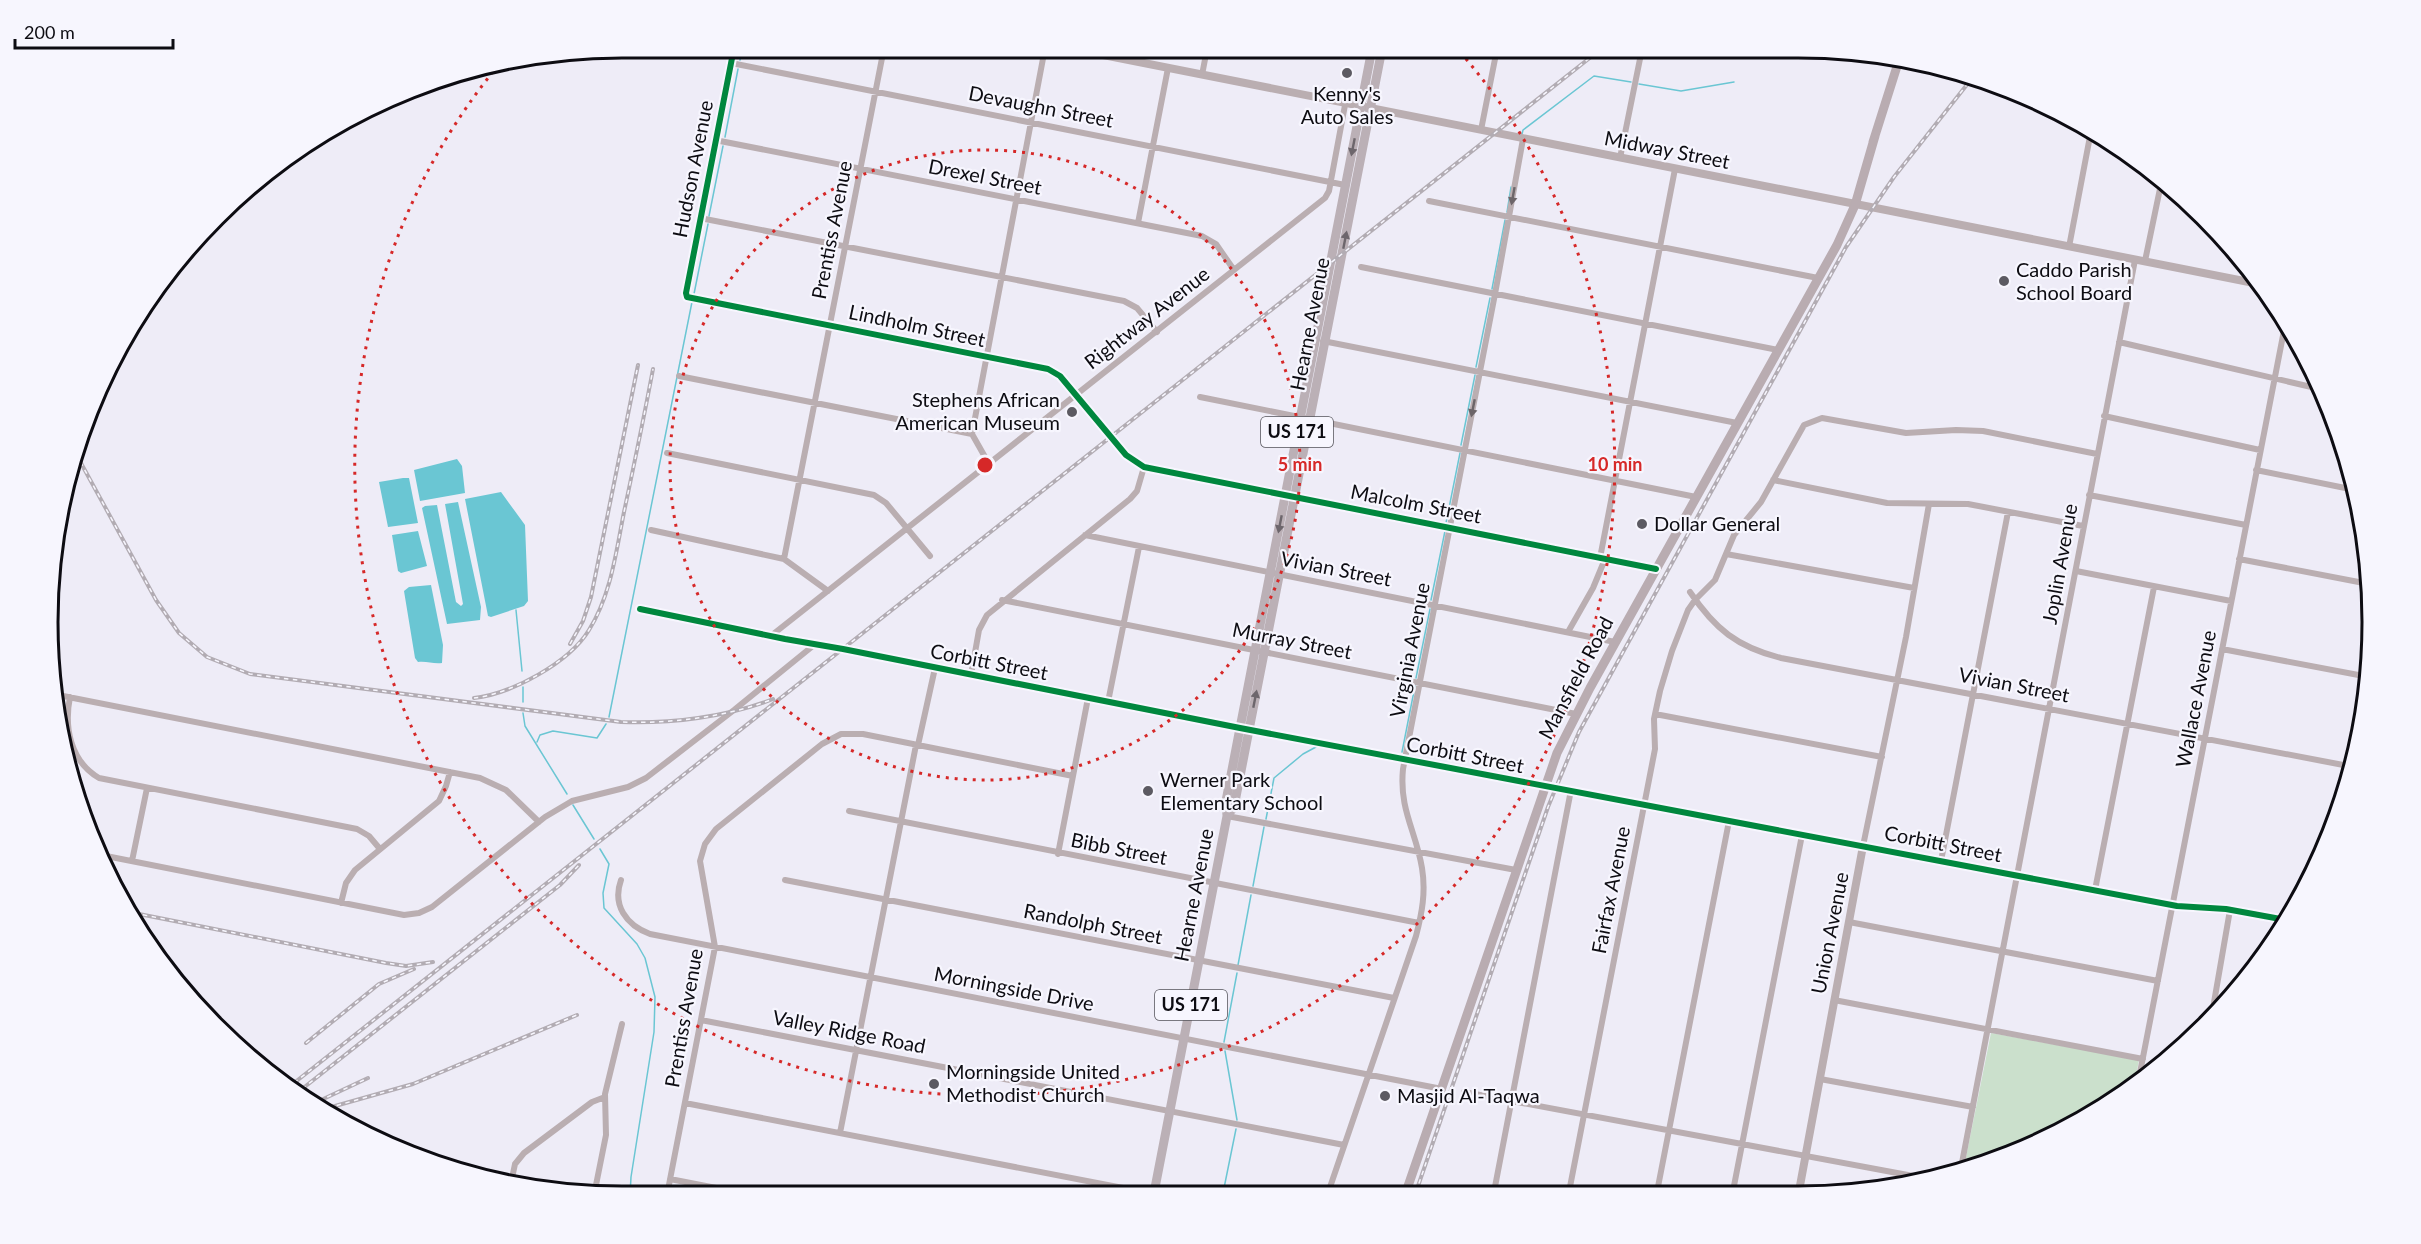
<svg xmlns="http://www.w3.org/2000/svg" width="2421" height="1244" viewBox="0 0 2421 1244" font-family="Lato,sans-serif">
<rect width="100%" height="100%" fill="#eeecf7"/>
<!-- green -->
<path fill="#cbe0cc" d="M1521,49H1573L1564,57Z
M1991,1033L2139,1060L2134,1086L2018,1152L1964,1167Z"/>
<!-- water -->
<path fill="#6ac6d3" d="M457,459L462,466L465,493L420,501L414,470Z
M403,478H409L418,523L388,527L379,482Z
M501,492L525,525L528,601L524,606L491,617L488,616L465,499Z
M458,502L481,607L480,620L447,624L422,508L425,506L437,505L456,602L461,606L463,604L445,504Z
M418,531L427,566L401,573L398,571L392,535Z
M431,585L443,645L442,663C433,664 427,661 418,662L415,658L404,591L409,587Z"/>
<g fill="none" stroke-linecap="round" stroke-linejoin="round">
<!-- stream -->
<path stroke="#6ac6d3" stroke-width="1.5" d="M740,60L743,48
M1639,84L1681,91L1734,82
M1522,134L1523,130L1594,76L1631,82
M725,137L738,69
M1507,212L1511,187
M709,216L723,146
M1492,289L1505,220
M694,294L708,224
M1476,367L1490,298
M1461,445L1475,375
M1446,523L1460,453
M1431,600L1445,531
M516,610L522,671
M1416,678L1430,609
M523,687V702
M523,713L525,726L567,794
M609,717L692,302
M537,742L540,735L553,731L597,738L606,724
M1402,752L1415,686
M573,805L594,839
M1266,819L1274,778L1303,754L1316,747
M600,849L609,864L603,893L604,908L637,944L645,958L655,997L654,1032L631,1177L630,1195
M1253,886L1264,827
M1238,965L1251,895
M1224,1042L1237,973
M1225,1051L1237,1120
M1223,1193L1236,1129"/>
<!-- minor -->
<path stroke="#baaeb1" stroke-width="6" d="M734,48L686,293L687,297L1048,369L1060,376L1126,455L1144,467L1656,569
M1470,49L1496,54L1481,130
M731,63L1345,185
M1202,75L1207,49
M715,140L1202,236L1216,244L1234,270
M1620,158L1642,49
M1429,201L1818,278
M700,218L1124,301L1137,308L1157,332
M1138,223L1168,68
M2069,247L2091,131
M2145,261L2162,179
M1361,267L1778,350
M1323,341L1737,423
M2119,342L2320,389
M679,376L972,434
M1200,397L1696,497
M2104,416L2260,450
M972,434L1045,48
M972,434L989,464
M667,453L874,495L886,503L930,556
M2256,470L2355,490
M1773,480L1887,503L1968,504L2083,526
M2089,495L2246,525
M651,530L784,559L828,591
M1085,535L1615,642
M1726,554L1914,588
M1600,558L1675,169
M784,559L884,48
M2239,559L2369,584
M2076,571L2231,601
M1690,592C1715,629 1737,647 1781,658L2354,767
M1002,600L1576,714
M640,609L1240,728
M1568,632L1593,588L1605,559
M772,635L1325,198L1329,191L1345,105
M2222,649L2369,677
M971,675L979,630L987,615L1130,499L1137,491L1144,467
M53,694L480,778L506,790L539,822
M70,697C64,727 70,761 99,778L357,829L369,836L380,849
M1108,702L1139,547
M1655,714L1882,757
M918,745L935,668
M849,811L1419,923
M1227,816L1516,870
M1863,846L1906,637L1929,504
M1058,854L1088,698
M101,855L404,915L419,913L432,907L545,817L572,801L628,787L646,778L734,710L814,645
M132,861L147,788
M1941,861L2008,512
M621,880C612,905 626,925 650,934L1442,1089
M785,880L1394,998
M2095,890L2154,587
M341,903L346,883L355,870L439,801L446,786L450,772
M1849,922L2158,981
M1834,1000L2143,1059
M2212,1014L2230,910
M701,1020L1344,1145
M1820,1079L1973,1107
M2138,1083L2286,320
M1464,1092L1924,1178
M685,1103L1149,1193
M840,1133L916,745
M1961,1168L2135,260
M670,1179L747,1194
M511,1183L515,1164L524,1153L592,1102L605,1097
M1733,1191L1802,835
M1494,1192L1571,790
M1569,1192L1655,749L1654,719L1660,691L1672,651L1688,610L1695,600L1715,580L1734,535L1761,502L1804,425L1822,418L1906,433L1956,430L1983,431L2097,454
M1657,1192L1729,821
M1328,1193L1416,936C1422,913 1426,892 1422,868C1416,831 1399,810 1403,769L1495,294L1523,139
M594,1195L606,1135L605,1094L622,1024
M667,1195L715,947L700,861L705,844L716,829L822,744L841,734H863L1073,776"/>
<!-- tertiary -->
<path stroke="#baaeb1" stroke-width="8" d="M1068,48L2259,284
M1244,729L2177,906L2226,909L2286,920
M1799,1191L1863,846"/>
<!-- secondary -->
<path stroke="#b9acb1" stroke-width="9" d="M1873,142L1899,60
M1406,1192L1557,753L1590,688L1837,245L1855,205L1875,136"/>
<!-- primary -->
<path stroke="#bbb0b6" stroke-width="9" d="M1227,816L1234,807L1249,730L1382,49
M1154,1193L1227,816L1226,801L1240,728L1372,49"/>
<!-- rail casing -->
<g stroke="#b2acb3" stroke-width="4">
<path id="rail" d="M76,454L156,600L179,633L207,657L250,674L621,722C669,724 728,717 773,699
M570,644L583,621L591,597L638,365
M474,698C511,694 569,663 589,630C611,595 616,552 624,512C634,465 644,417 653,369
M134,913L386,963L406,966L433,962
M306,1043L379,984L414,969
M294,1083L1601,49
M302,1089L560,885L579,865
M319,1101L368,1078
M328,1108L413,1084L577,1015
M1416,1192L1548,807L1579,732L1846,247L1894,177L1973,77"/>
</g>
<!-- rail -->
<use href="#rail" stroke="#f7f6fe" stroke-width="1.5" stroke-dasharray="4.5" stroke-linecap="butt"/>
<!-- cycleway casing -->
<g stroke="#f7f6fe" stroke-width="10">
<path id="cycleway" d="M734,48L686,293L687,297L1048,369L1060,376L1126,455L1144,467L1656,569
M640,609L785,639L843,649L1240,728L2177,906L2226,909L2286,920"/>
</g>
<!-- cycleway -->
<use href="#cycleway" stroke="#00873e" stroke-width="6"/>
</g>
<!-- one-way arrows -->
<defs><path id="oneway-solid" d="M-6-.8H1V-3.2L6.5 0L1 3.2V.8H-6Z" transform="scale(1.5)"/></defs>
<g fill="#6d666c">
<use href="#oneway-solid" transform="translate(1353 147) rotate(101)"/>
<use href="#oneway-solid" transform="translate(1345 240) rotate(-79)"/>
<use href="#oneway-solid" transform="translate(1280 524) rotate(101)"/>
<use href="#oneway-solid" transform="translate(1255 699) rotate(-79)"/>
</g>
<g fill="#6c6569">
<use href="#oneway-solid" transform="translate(1513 196) rotate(100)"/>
<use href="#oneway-solid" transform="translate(1473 408) rotate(101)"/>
</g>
<!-- distance rings -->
<g fill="none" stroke="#d62828" stroke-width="3" stroke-dasharray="3 6">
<circle cx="985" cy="465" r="315"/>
<path d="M1460 52A630 630 0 1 1 492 73"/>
</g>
<!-- markers -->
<g fill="#5c5a62" stroke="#f7f6fe" stroke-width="2">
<circle cx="1347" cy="73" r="6"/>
<circle cx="2004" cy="281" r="6"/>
<circle cx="1072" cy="412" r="6"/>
<circle cx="1642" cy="524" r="6"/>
<circle cx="1148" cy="791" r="6"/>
<circle cx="934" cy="1084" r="6"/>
<circle cx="1385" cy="1096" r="6"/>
</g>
<g text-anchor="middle" stroke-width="4.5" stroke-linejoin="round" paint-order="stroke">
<!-- shield labels -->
<g fill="#f7f6fe" stroke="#535259" stroke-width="1.5">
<rect x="1261" y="417" width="72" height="30" rx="4.5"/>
<rect x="1155" y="990" width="72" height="30" rx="4.5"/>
</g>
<g font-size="18" font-weight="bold" fill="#0d0c12">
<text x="1297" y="438">US 171</text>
<text x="1191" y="1011">US 171</text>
</g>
<!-- poi labels -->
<g font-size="20" fill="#0d0c12" stroke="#f7f6fe" text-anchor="start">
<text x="1347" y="101" text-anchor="middle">Kenny's<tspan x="1347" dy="23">Auto Sales</tspan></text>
<text x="2016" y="277">Caddo Parish<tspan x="2016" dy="23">School Board</tspan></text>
<text x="1060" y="407" text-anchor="end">Stephens African<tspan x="1060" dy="23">American Museum</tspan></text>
<text x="1654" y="531">Dollar General</text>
<text x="1160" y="787">Werner Park<tspan x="1160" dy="23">Elementary School</tspan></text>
<text x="946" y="1079">Morningside United<tspan x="946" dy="23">Methodist Church</tspan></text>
<text x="1397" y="1103">Masjid Al-Taqwa</text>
</g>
<!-- street labels -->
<g font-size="20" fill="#0d0c12" stroke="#f7f6fe">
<text transform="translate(1041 107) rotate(11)" y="7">Devaughn Street</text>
<text transform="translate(1667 150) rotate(11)" y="7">Midway Street</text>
<text transform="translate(693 169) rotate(-79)" y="7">Hudson Avenue</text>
<text transform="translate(985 177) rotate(11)" y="7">Drexel Street</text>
<text transform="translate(832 230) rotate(-79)" y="7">Prentiss Avenue</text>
<text transform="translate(1147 318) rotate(-38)" y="7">Rightway Avenue</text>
<text transform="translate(1310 324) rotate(-79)" y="7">Hearne Avenue</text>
<text transform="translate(917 326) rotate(12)" y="7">Lindholm Street</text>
<text transform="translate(1416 504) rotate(11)" y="7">Malcolm Street</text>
<text transform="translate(2060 564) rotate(-80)" y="7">Joplin Avenue</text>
<text transform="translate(1336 569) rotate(11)" y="7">Vivian Street</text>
<text transform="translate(1292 641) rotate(11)" y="7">Murray Street</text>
<text transform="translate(1410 650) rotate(-79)" y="7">Virginia Avenue</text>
<text transform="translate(989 662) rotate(11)" y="7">Corbitt Street</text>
<text transform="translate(1576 678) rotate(-62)" y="7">Mansfield Road</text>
<text transform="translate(2014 685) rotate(11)" y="7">Vivian Street</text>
<text transform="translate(2196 699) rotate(-79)" y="7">Wallace Avenue</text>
<text transform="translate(1465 755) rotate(11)" y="7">Corbitt Street</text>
<text transform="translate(1943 844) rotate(11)" y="7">Corbitt Street</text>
<text transform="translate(1119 849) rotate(11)" y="7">Bibb Street</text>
<text transform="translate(1611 890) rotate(-79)" y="7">Fairfax Avenue</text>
<text transform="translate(1194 895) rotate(-79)" y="7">Hearne Avenue</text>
<text transform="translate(1093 924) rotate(11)" y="7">Randolph Street</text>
<text transform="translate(1830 933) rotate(-79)" y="7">Union Avenue</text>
<text transform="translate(1014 989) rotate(11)" y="7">Morningside Drive</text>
<text transform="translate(684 1018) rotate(-80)" y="7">Prentiss Avenue</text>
<text transform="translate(849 1032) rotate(11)" y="7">Valley Ridge Road</text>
</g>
</g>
<!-- crop -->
<path d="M0 0H2421V1244H0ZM622 58H1798A564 564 0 0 1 2362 622V622A564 564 0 0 1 1798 1186H622A564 564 0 0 1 58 622V622A564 564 0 0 1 622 58Z" fill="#f7f6fe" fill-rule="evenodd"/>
<path fill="none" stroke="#0d0c12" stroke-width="3" d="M622 58H1798A564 564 0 0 1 2362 622V622A564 564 0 0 1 1798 1186H622A564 564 0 0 1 58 622V622A564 564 0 0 1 622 58Z"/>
<circle cx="985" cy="465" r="9" fill="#d62828" stroke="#f7f6fe" stroke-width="3"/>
<g font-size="18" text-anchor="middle" font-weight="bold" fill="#d62828" stroke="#f7f6fe" stroke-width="4.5" stroke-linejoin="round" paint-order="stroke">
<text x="1300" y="471">5 min</text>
<text x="1615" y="471">10 min</text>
</g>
<!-- scale -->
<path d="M15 39v9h158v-9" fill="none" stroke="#0d0c12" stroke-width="3"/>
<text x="24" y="39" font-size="18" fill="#0d0c12" stroke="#f7f6fe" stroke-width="4.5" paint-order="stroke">200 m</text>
</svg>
